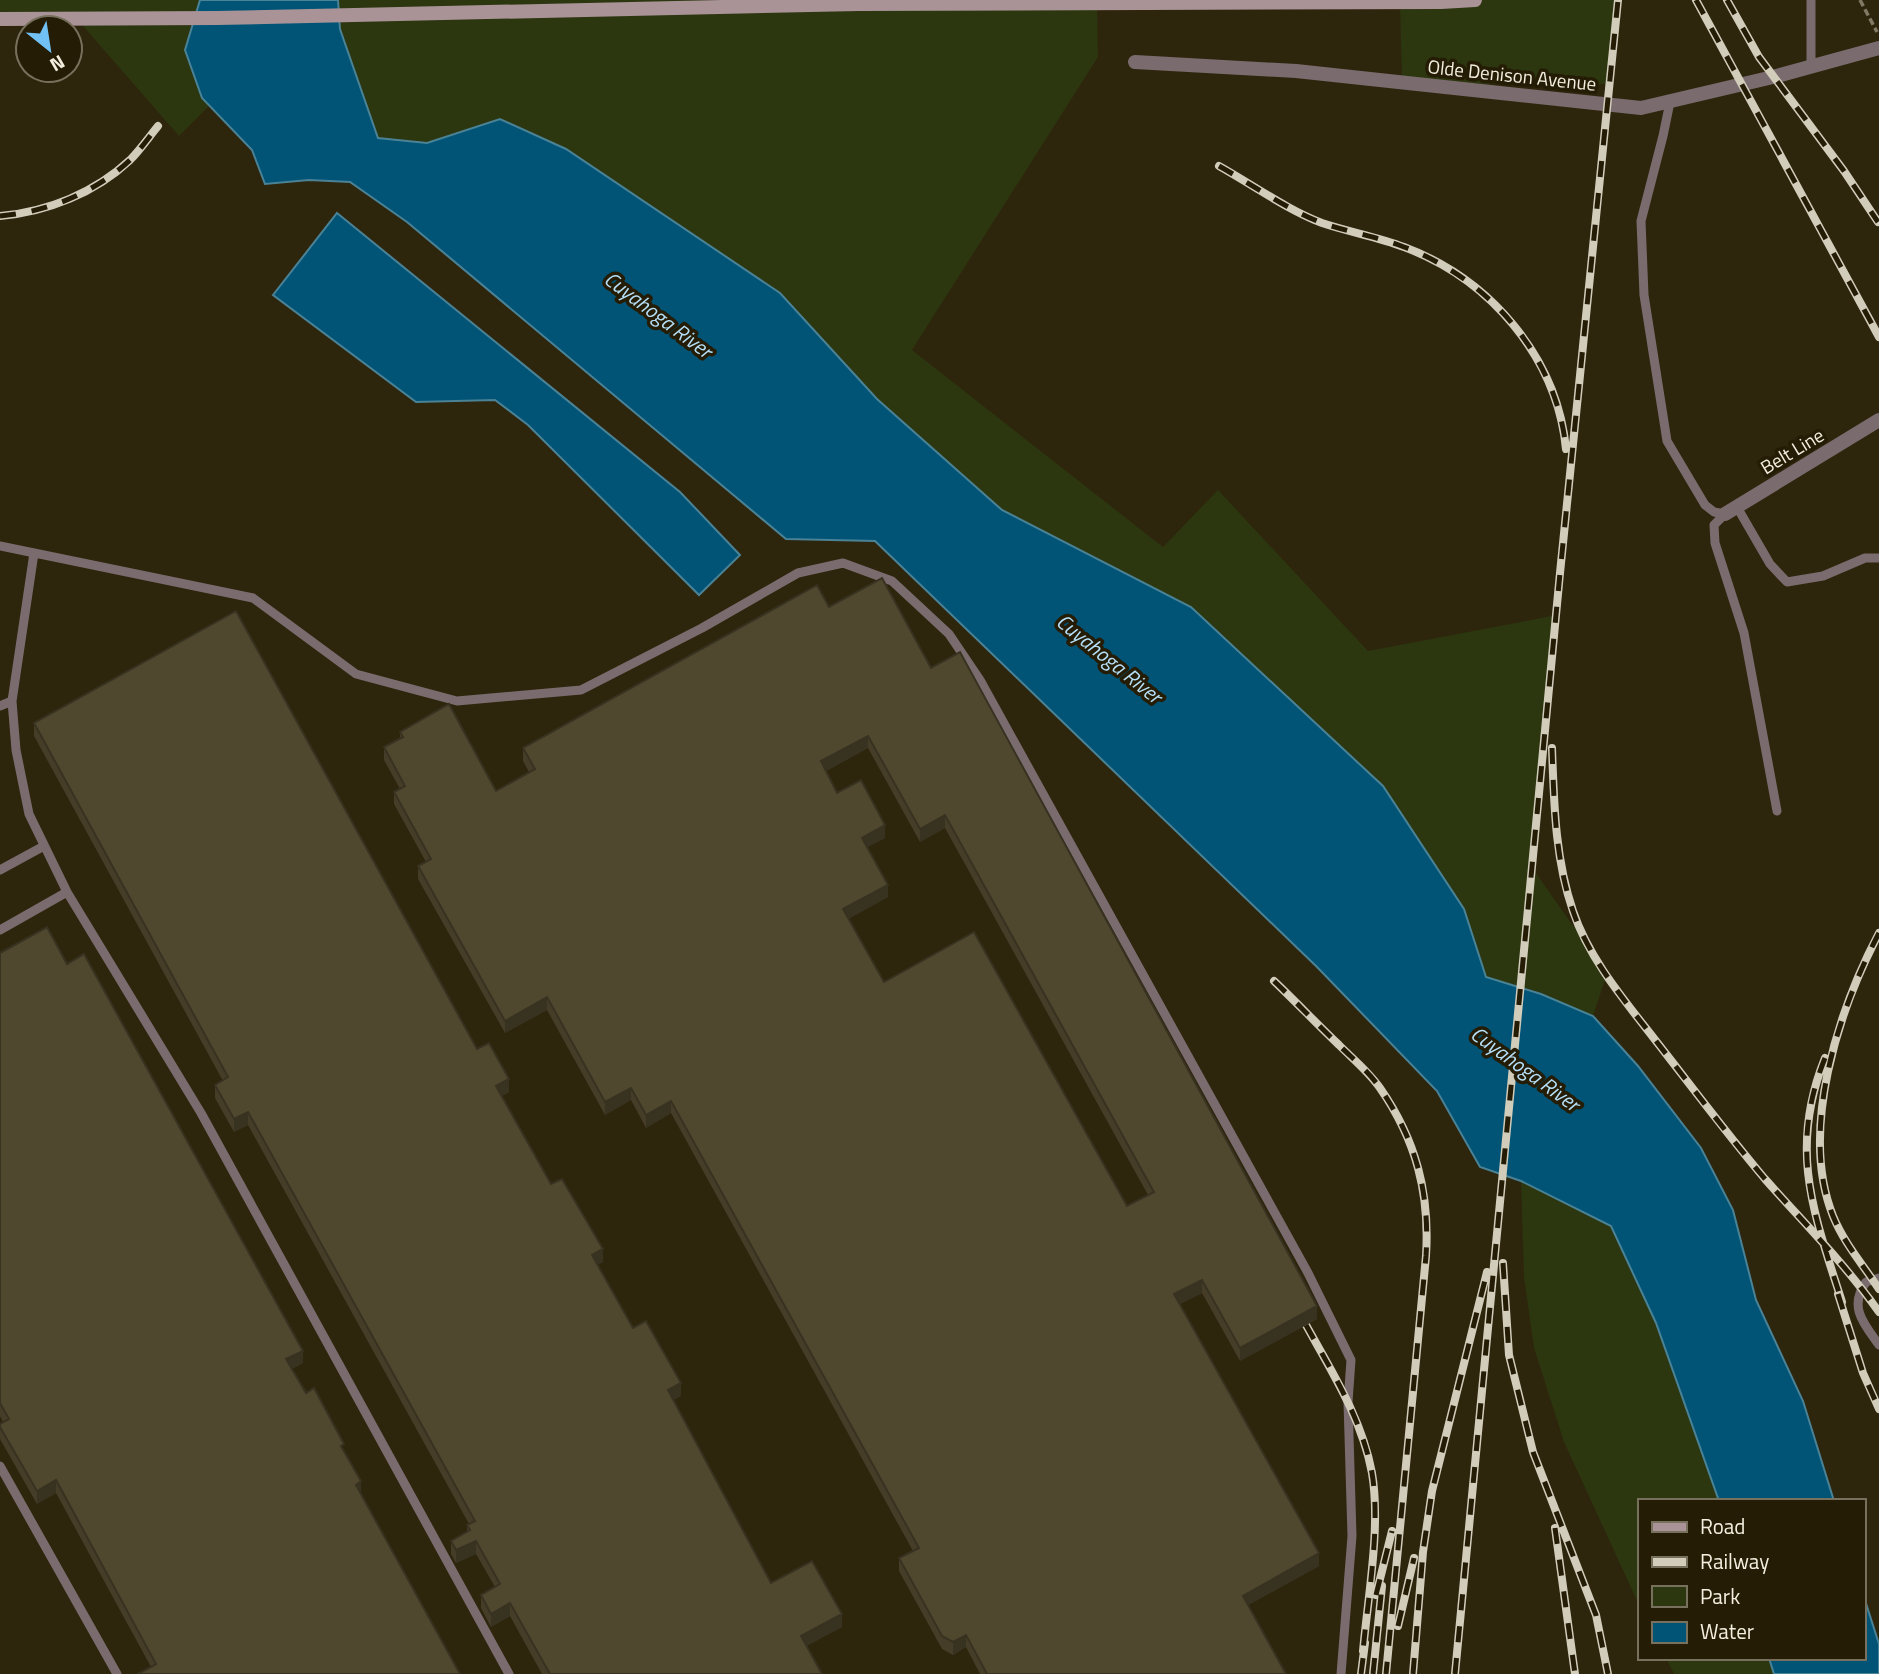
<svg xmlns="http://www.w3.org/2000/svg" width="1879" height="1674" viewBox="0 0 1879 1674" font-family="'Titillium Web',sans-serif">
<rect width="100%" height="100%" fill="#2e250d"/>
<!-- green -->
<path fill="#2c360f" d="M0,0H200L185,50L202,98L210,105L179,136L76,18L0,19Z
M338,0H1097L1098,57L912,350L1163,547L1218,490L1368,651L1557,615L1533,869L1607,974L1593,1016L1541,994L1486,977L1464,909L1191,607L1002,510L877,399L780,293L566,149L500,119L427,143L378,138L340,28Z
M1204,0H1618L1610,83L1591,86L1402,82L1400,3Z
M1521,1181L1611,1226L1656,1323L1719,1501H1639V1605L1564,1442L1534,1348L1524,1277Z
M1666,1658H1769L1774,1674H1674Z"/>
<!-- water -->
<path fill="#025477" stroke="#4a8296" stroke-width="2" d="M200,0H338L340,29L378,138L427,143L500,119L566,149L780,293L877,399L1002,510L1191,607L1383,786L1464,909L1486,977L1541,994L1593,1016L1638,1066L1701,1148L1733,1210L1756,1300L1803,1401L1834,1501H1719L1656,1323L1611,1226L1521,1181L1480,1167L1437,1091L1317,967L875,541L786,539L407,222L350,182L309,180L265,184L252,150L202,98L185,50Z
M337,213L680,492L740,555L699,595L528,425L495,400L416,402L273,295Z
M1863,1594L1879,1644V1674H1774L1769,1658H1863Z"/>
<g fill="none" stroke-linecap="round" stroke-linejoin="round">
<!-- path -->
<path stroke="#817a65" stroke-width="3.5" stroke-dasharray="7 3.5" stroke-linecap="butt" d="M1860,0L1877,32"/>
<!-- service -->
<path stroke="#7a6c6e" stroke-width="9" d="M1811,0V67
M1670,102L1663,136L1641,221L1644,295L1667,441L1705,505L1714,512L1725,514
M1737,507L1770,564L1787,582L1823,576L1865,558H1879
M1725,514L1714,525L1715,543L1744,633L1777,811
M0,546L253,598L356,674L457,701L581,690L702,628L798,573L843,563L892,581L949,634L980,680L1308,1273L1351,1360L1348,1402L1352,1536L1341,1674
M12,701L16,750L29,814L67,892
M0,706L12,701L34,553
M0,870L44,846
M0,930L67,892L201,1113L509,1674
M1879,1278L1866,1282C1848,1307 1864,1324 1879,1345
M0,1466L117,1674"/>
<!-- minor -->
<path stroke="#7a6c6e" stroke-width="14" d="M1135,62L1296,71L1641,108L1773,77L1879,48
M1725,514L1879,420"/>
<!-- secondary -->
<path stroke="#a99397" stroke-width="14" d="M0,19L217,18L859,4L1441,2L1475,0"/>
<!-- rail casing -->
<g stroke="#d2ccbb" stroke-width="8">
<path id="rail" d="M1696,0L1879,337
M1727,0L1759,57L1844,171L1878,222
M1219,166C1253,185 1286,209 1322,223C1349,232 1378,237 1404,247C1490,279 1557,357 1566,449
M0,216C47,212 95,193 130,160C140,150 149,137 158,126
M1552,748C1554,803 1555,859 1573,911C1589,959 1625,1001 1656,1041C1692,1087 1727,1134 1765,1179C1804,1223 1845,1264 1879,1312
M1879,933C1838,1011 1799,1131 1833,1216C1844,1243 1863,1265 1879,1289
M1274,981C1296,1002 1317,1024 1339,1045C1353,1059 1369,1072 1380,1088C1416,1140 1430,1193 1426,1256L1386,1674
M1825,1058C1788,1150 1814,1214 1842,1302
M1503,1263L1509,1355L1533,1452L1596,1615L1608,1674
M1838,1294L1863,1373L1879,1409
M1306,1325C1332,1372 1362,1419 1372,1473C1381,1526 1368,1596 1363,1651
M1555,1528L1575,1674
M1376,1595L1392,1531
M1398,1626L1414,1558
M1361,1674L1365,1643
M1373,1674L1382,1586
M1413,1674L1423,1552L1432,1491L1487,1272
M1455,1674L1560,573L1618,0"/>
</g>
<!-- rail -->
<use href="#rail" stroke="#241c04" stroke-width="5" stroke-dasharray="16" stroke-linecap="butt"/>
</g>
<!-- wall -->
<path fill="#453d28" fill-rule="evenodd" d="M829,607L931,668L1317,1319L1240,1361L1202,1293L1180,1304L1319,1566L1248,1605L1286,1674H980L966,1647L953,1655L942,1649L899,1571V1558L913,1551L671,1113L646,1128L631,1100L605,1115L547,1010L505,1033L418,879V866L426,862L394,804V792L400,789L384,760V747L400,738V732L496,791L529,772L523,761V748ZM868,748L920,842L945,828L1148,1195L1127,1206L884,982L848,919L888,897L867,847L885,838L837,793L826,771Z
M34,723L477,1049L509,1092L502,1096L551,1184L603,1262L597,1265L633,1328L681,1396L673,1400L771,1583L842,1627L806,1646L822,1674H542L510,1616L491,1627L481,1608V1595L495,1587L476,1554L456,1563L451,1554V1541L467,1532V1525L469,1524L248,1125L234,1132L215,1098V1085L223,1081L34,736Z
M0,953L67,964L303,1363L292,1369L344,1451L361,1494L460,1674L151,1667L56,1493L37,1504L0,1439V1424L3,1422L0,1416Z"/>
<!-- shaded-wall -->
<path fill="#383221" d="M868,736V748L821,774V761Z
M945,815V828L920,842V829Z
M885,825V838L862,850V838Z
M888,885V897L843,922V909Z
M547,997V1010L505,1033V1021Z
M509,1079V1092L496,1099V1086Z
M631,1088V1100L605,1115V1102Z
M671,1101V1113L646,1128V1115Z
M248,1112V1125L234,1132V1119Z
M603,1249V1262L592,1268V1255Z
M1202,1280V1293L1174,1307V1294Z
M1317,1306V1319L1240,1361V1348Z
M303,1351V1363L286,1372V1359Z
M681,1383V1396L668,1403V1390Z
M56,1480V1493L37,1504V1491Z
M361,1481V1494L356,1485Z
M476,1541V1554L456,1563V1550Z
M1319,1553V1566L1243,1608V1596Z
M510,1603V1616L491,1627V1614Z
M842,1614V1627L801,1649V1636Z
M966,1635V1647L953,1655V1642Z"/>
<!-- building -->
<path fill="#50472f" stroke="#383221" stroke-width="2" fill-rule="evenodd" d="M882,578L931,668L960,652L1317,1306L1240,1348L1202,1280L1174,1294L1319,1553L1243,1596L1286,1674H987L966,1635L953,1642L942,1636L899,1558L919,1548L671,1101L646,1115L631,1088L605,1102L547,997L505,1021L418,866L431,859L394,792L405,786L384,747L403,737L400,732L449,704L496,791L535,769L523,748L817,585L829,607ZM868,736L920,829L945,815L1154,1192L1127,1206L974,932L884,982L843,909L888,885L862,838L885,825L861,780L837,793L821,761Z
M236,611L477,1049L489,1043L509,1079L496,1086L551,1184L562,1179L603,1249L592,1255L633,1328L646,1321L681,1383L668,1390L771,1583L812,1561L842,1614L801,1636L822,1674H550L510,1603L491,1614L481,1595L500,1584L476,1541L456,1550L451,1541L470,1530L467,1525L475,1521L248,1112L234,1119L215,1085L228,1077L34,723Z
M47,927L67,964L84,954L303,1351L286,1359L306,1393L314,1388L344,1444L341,1446L361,1481L356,1485L460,1674H138L156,1664L56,1480L37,1491L0,1427V1424L9,1419L0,1403V953Z"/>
<g text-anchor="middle" stroke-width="7" stroke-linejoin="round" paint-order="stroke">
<!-- street labels -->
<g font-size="19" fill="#f3eedf" stroke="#241c04">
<text transform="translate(1512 75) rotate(6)" y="7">Olde Denison Avenue</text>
<text transform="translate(1792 451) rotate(-31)" y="7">Belt Line</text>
</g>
<!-- water labels -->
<g font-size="21" font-style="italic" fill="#b5dff9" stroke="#241c04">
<text transform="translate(658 315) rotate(37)" y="7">Cuyahoga River</text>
<text transform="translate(1109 659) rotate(39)" y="7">Cuyahoga River</text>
<text transform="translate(1525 1069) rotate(36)" y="7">Cuyahoga River</text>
</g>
</g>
<!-- legend -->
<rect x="1638" y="1499" width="228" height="161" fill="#241c04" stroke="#77705c" stroke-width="2"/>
<rect x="1652" y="1522" width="35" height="10" fill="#a99397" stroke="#77705c" stroke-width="2"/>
<text x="1700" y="1534" font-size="21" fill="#f3eedf">Road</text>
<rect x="1652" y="1557" width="35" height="10" fill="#d2ccbb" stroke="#77705c" stroke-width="2"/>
<text x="1700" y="1569" font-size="21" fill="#f3eedf">Railway</text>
<rect x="1652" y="1586" width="35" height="21" fill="#2c360f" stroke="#77705c" stroke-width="2"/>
<text x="1700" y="1604" font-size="21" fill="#f3eedf">Park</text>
<rect x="1652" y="1622" width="35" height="21" fill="#025477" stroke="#77705c" stroke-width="2"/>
<text x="1700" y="1639" font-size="21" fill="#f3eedf">Water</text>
<!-- north arrow -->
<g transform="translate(49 49) rotate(150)"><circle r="33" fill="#241c04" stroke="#77705c" stroke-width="2"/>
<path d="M0-5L12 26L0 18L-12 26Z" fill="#71c1f5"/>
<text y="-10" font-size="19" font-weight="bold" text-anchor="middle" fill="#f3eedf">N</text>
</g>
</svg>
